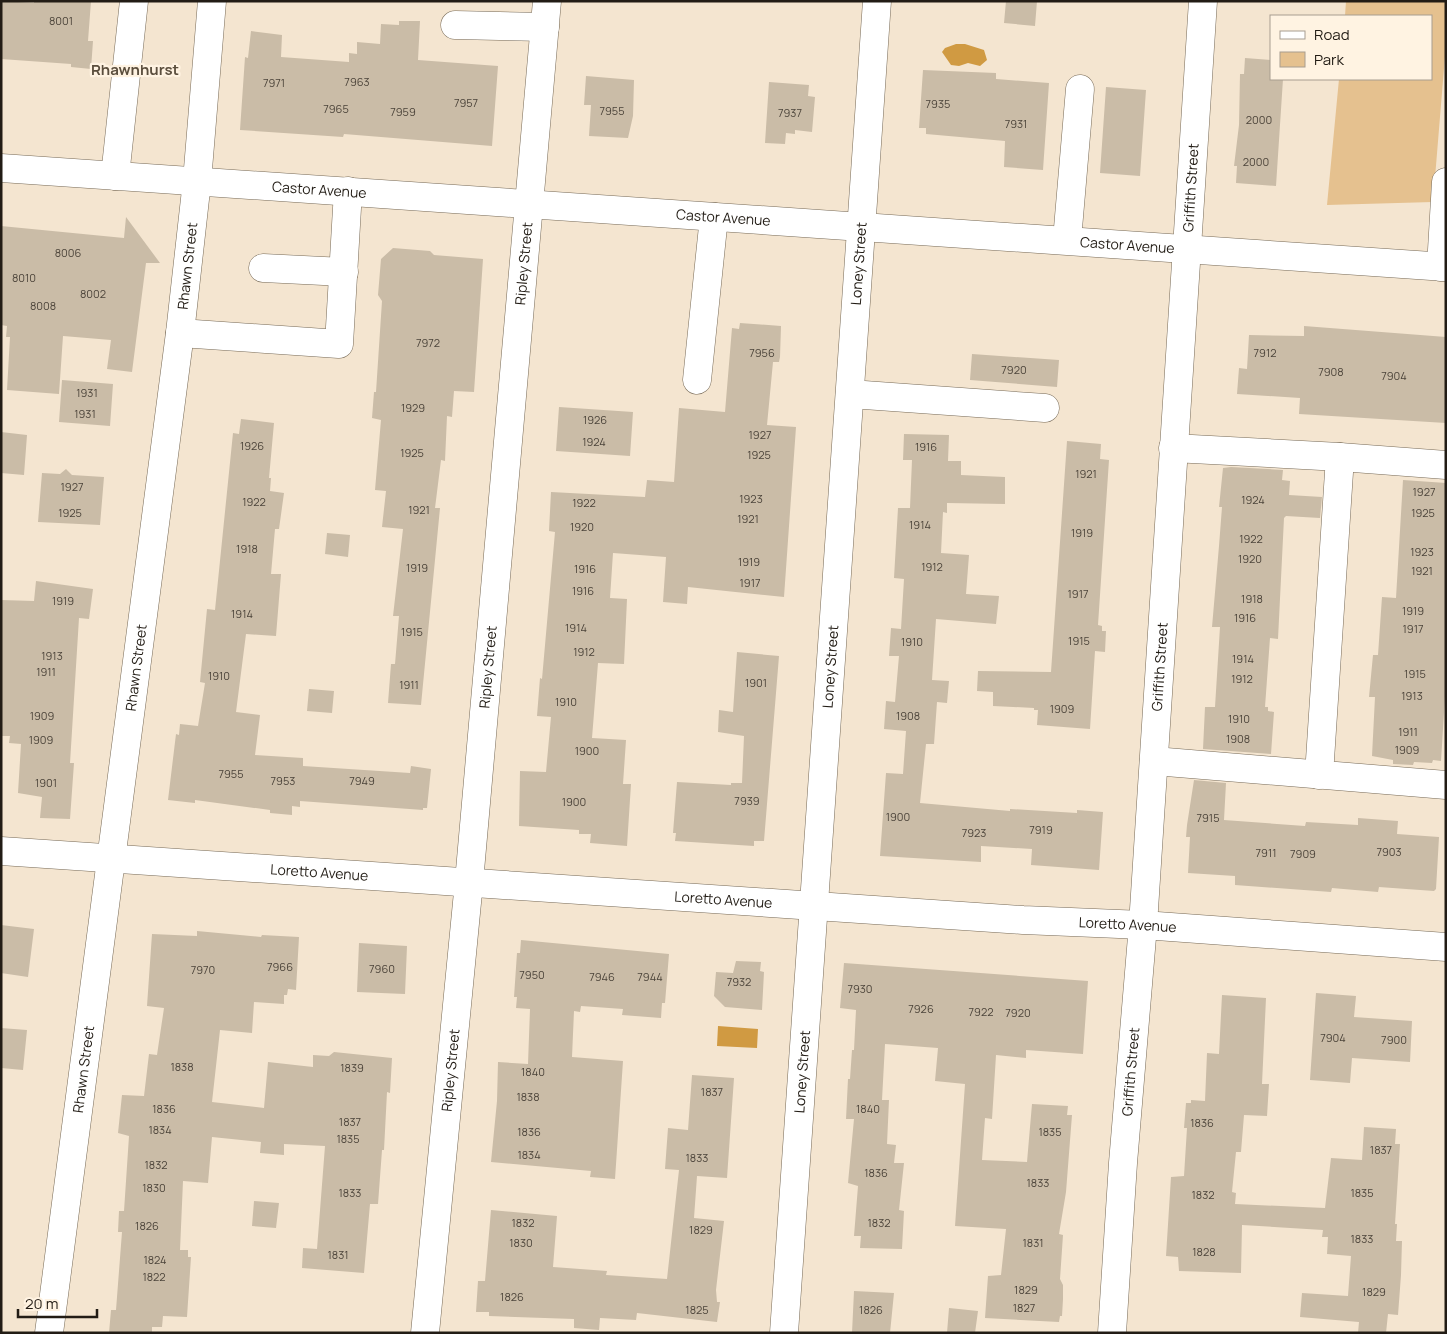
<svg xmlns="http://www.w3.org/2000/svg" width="1447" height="1334" viewBox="0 0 1447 1334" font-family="Manrope,sans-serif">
<rect width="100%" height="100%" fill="#f4e5d0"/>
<!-- green -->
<path fill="#e5c18f" d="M1346,1H1446V44L1433,202L1327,205L1339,79H1431V16H1345Z"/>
<!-- water -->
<path fill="#d09a42" d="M956,44H965L984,50L987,60L980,66L968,63L959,66L951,65L942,52L945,48Z
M718,1026L758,1029L757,1048L717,1046Z"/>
<!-- building -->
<path fill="#cabca7" d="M1,1L34,3V1H91L88,41H93L91,69L71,67V64L1,59Z
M1006,1H1037L1035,26L1004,23Z
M399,21H420L418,60L498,66L492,146L344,134L343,137L240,130L245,57L248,58L251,31L282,35L281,57L349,62V53L357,54V42L380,44L381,24L399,25Z
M1245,58L1271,60V79H1283L1276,186L1236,183L1237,166H1234L1239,125L1240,74H1244Z
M923,70L996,73V79L1049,83L1043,170L1004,167L1005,141L926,134V128H919Z
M586,76L634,80L633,116L628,138L589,136L591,105H584Z
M769,82L809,85L808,96L815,97L812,132L795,130V134L786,133L785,144L765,143Z
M1106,87L1146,90L1140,176L1100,173Z
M126,217L160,263H146L132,372L107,369L111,340L63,336L59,394L7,390L10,337H6L7,326L1,325V226L124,238Z
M393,248L430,251L434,255L483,259L474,392L454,391L452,417L447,416L445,461L441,460L435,508H440L421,705L388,703L391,664H395L399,616H393L403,529L382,527L386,491L375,490L381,420L372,418L374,392H376L382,301L378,295L381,259Z
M740,323L781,326L780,357L779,362H773L767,425L796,427L784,597L688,587L687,604L663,602L666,557L613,553L610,598L627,599L624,664L598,663L592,738L626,740L623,784H631L627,846L590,843L591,834H579V830L519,826L520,771L546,772L551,717L537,716L540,678L542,679L555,532L549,531L551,492L645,497L647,480L674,482L679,408L725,412L732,328L739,329Z
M1304,326L1446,337V423L1299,414L1300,398L1237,394L1239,368L1247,369L1249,335L1304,336Z
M972,354L1059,360L1057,387L970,380Z
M62,380L113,384L110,426L59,422Z
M559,407L633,412L630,456L556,451Z
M241,419L274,423L269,478H271L270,491L284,493L279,529H275L271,574H281L276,636L246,634L236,712L260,715L255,755L303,758V766L410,773L411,766L431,769L427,808H423V810L300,801V807L292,806V815L270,813V810L195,800V803L168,800L176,734L179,735L180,724L198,726L205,683L200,682L207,609L215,610L233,433L239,434Z
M1,432L27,435L24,475L1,473Z
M904,434L949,435L948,461H961V475L1005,477V504L947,503V513L943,512L941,553L969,555L966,594L999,596L996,624L936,619L932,680L949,681L947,703L937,702L934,744H926L920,803L1010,811V809L1077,813V810L1103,812L1099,870L1031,865L1032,849L981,846V862L880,856L886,773L903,774L906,731L884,729L886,701L895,702L899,656H889L891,628L901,629L904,579L894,578L898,508H910L912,460H903Z
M1067,441L1101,444L1100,459L1109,460L1098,625L1102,626V631H1106L1105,652L1095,651L1090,729L1037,725L1038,710H1034V708L993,706V692L977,691L978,671L1051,672Z
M1231,467L1283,470L1282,480L1290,481L1289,495L1322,497L1320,518L1286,516L1284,518L1278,639L1270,638L1265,707H1268V711L1274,712L1271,754L1203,749L1205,707H1215L1220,627H1212L1219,546L1222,507H1219L1223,468Z
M66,469L72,475L104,477L100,525L38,522L42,473L60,474Z
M1403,480L1446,483V680L1441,761L1433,760L1432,763L1414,762L1413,765L1393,764V760L1372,756L1375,697H1369L1373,655H1378L1382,597L1396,598Z
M327,533L350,535L348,557L325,554Z
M36,581L93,589L89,619L79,618L70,763H74L70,819L40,818L42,797L18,793L21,744L9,743L10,736H1V600L34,601Z
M737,652L779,656L764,841H754V846L675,841L676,833H673L677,782L731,785V783H742L744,736L718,732L719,710L733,712Z
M309,689L334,691L332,713L307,711Z
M1194,780L1226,783L1224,820L1305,826L1306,822L1358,825V818L1398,821L1397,834L1439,837L1436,889L1434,891L1379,887L1378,892L1332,888L1331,892L1235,885V876L1188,873L1190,837H1186L1187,825Z
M1,925L34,929L28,977L1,973Z
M197,931L261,937L262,935L299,937L296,990L288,989L287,995H284V1004L254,1002L252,1033L220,1030L212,1102L264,1108L268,1062L313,1067V1055L329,1056L334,1052L392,1058L390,1093L387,1092L384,1150H382L378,1204H370L364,1273L302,1268L303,1248L317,1249L325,1146L284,1144V1155L260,1153L261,1142L212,1137L208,1183L183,1181L180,1250H188V1257H191L187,1317L163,1316L162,1327H152V1333H109L111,1310H116L122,1232H118L119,1211H124L129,1136L118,1133L122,1095L144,1096L149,1054L157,1055L164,1008L147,1006L152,934L197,936Z
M521,940L669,954L665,1003H662L661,1018L622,1015L623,1009L581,1006L580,1012L574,1011L572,1057L623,1061L615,1179L590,1177L591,1171L491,1162L497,1101L498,1062L528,1064L530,1009L516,1008L517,997H514L517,953H520Z
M359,943L407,946L405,994L357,992Z
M736,961L761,962L760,971L764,972L762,1010L725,1007L714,996L716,972L733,973Z
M844,963L1088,981L1083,1054L1026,1050V1058L996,1055L992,1119L985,1118L982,1160L1027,1162L1032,1104L1068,1106L1067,1115H1072L1066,1192L1059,1234L1063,1235L1060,1279L1063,1285V1299L1062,1316H1060L1059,1322L985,1318L988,1276L1001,1275L1006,1229L955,1226L965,1084L935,1081L938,1048L885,1044L882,1100H889L887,1144L896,1145L894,1163H904L899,1210L904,1211L902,1249L860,1248L861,1236H854L858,1186L848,1183L854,1119H846L848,1079H850L852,1050H854L856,1010L840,1008Z
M1316,993L1356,996L1354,1017L1412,1021L1410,1062L1352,1058L1350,1083L1310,1080Z
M1222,995L1266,998L1262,1084H1269L1267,1116L1244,1115L1241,1152H1236L1232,1192L1236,1193L1235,1204L1325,1208L1331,1158L1362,1160L1364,1127L1396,1129L1395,1144H1400L1395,1224H1397L1396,1241H1402L1401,1275L1398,1315L1388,1314L1386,1333H1358L1359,1322L1300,1317L1302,1293L1348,1296L1351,1256L1327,1254L1328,1237H1322L1323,1230L1242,1225L1241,1273L1179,1271L1178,1257L1166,1256L1171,1177L1184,1176L1187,1128H1184L1186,1103H1191V1100L1205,1101L1207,1053L1219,1054Z
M1,1028L27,1030L23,1070L1,1068Z
M692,1075L734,1078L727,1178L697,1176L694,1218L724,1221L716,1290L717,1302H720L717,1322L637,1313L636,1320L600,1318L599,1330L574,1328V1319L489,1316V1312H476L478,1281H485L491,1210L557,1216L553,1267L607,1271L606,1275L667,1279L679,1170L665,1169L668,1128L688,1130Z
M254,1201L279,1203L276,1228L252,1226Z
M854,1291L894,1293L890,1333H852Z
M949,1308L978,1311L975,1333H947Z"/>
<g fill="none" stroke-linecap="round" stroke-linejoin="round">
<!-- minor casing -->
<g stroke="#776a57" stroke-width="29">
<g id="minor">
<path d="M455,25L545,27"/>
<path d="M115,176L134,1"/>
<path d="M1067,240L1080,89"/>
<path d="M1441,267L1446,182"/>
<path d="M263,268L344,272"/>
<path d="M180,333L339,344L348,191"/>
<path d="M697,380L714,217"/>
<path d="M850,394L1045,408"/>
<path d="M1173,448L1340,457L1446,465"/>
<path d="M1154,761L1446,785"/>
<path d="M1319,775L1340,457"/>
<path id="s1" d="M1,851L1023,920L1143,925L1446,947"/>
<path id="s2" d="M425,1333L469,882L547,1"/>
<path id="s3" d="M784,1333L877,1"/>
<path id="s4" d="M1112,1333L1123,1163L1143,925L1203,1"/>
</g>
</g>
<!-- major casing -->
<g stroke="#776a57" stroke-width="29">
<g id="major">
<path id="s5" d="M1,168L1446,267"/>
<path id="s6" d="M49,1333L180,333L197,181L212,1"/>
</g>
</g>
<!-- minor -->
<use href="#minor" stroke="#fff" stroke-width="28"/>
<!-- major -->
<use href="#major" stroke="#fff" stroke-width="28"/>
</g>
<g text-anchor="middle" stroke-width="4.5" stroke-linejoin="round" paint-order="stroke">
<!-- number labels -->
<g font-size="11" fill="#4c443a">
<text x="61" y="25">8001</text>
<text x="357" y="86">7963</text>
<text x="274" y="87">7971</text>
<text x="466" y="107">7957</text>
<text x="938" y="108">7935</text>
<text x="336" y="113">7965</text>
<text x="612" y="115">7955</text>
<text x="403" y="116">7959</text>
<text x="790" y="117">7937</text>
<text x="1259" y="124">2000</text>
<text x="1016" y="128">7931</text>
<text x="1256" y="166">2000</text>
<text x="68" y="257">8006</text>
<text x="24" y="282">8010</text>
<text x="93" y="298">8002</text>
<text x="43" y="310">8008</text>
<text x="428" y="347">7972</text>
<text x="762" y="357">7956</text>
<text x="1265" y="357">7912</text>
<text x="1014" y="374">7920</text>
<text x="1331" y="376">7908</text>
<text x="1394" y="380">7904</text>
<text x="87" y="397">1931</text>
<text x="413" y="412">1929</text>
<text x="85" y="418">1931</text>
<text x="595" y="424">1926</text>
<text x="760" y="439">1927</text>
<text x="594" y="446">1924</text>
<text x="252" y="450">1926</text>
<text x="926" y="451">1916</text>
<text x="412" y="457">1925</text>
<text x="759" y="459">1925</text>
<text x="1086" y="478">1921</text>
<text x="72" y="491">1927</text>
<text x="1424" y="496">1927</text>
<text x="751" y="503">1923</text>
<text x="1253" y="504">1924</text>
<text x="254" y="506">1922</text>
<text x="584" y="507">1922</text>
<text x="419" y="514">1921</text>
<text x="70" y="517">1925</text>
<text x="1423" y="517">1925</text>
<text x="748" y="523">1921</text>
<text x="920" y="529">1914</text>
<text x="582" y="531">1920</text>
<text x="1082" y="537">1919</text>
<text x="1251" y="543">1922</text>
<text x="247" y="553">1918</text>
<text x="1422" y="556">1923</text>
<text x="1250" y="563">1920</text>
<text x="749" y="566">1919</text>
<text x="932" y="571">1912</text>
<text x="417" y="572">1919</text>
<text x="585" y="573">1916</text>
<text x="1422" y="575">1921</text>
<text x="750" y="587">1917</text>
<text x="583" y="595">1916</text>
<text x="1078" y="598">1917</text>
<text x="1252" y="603">1918</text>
<text x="63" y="605">1919</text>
<text x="1413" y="615">1919</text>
<text x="242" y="618">1914</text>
<text x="1245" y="622">1916</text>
<text x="576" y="632">1914</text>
<text x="1413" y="633">1917</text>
<text x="412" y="636">1915</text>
<text x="1079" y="645">1915</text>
<text x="912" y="646">1910</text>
<text x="584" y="656">1912</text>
<text x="52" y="660">1913</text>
<text x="1243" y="663">1914</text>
<text x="46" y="676">1911</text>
<text x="1415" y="678">1915</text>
<text x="219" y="680">1910</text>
<text x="1242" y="683">1912</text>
<text x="756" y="687">1901</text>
<text x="409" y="689">1911</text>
<text x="1412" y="700">1913</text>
<text x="566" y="706">1910</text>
<text x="1062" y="713">1909</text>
<text x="42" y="720">1909</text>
<text x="908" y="720">1908</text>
<text x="1239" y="723">1910</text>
<text x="1408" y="736">1911</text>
<text x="1238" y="743">1908</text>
<text x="41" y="744">1909</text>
<text x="1407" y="754">1909</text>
<text x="587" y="755">1900</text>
<text x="231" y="778">7955</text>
<text x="283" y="785">7953</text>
<text x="362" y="785">7949</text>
<text x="46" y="787">1901</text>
<text x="747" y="805">7939</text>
<text x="574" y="806">1900</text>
<text x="898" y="821">1900</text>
<text x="1208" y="822">7915</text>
<text x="1041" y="834">7919</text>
<text x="974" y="837">7923</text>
<text x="1389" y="856">7903</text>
<text x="1266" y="857">7911</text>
<text x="1303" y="858">7909</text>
<text x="280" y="971">7966</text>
<text x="382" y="973">7960</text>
<text x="203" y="974">7970</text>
<text x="532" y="979">7950</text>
<text x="602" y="981">7946</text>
<text x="650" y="981">7944</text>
<text x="739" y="986">7932</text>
<text x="860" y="993">7930</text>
<text x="921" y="1013">7926</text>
<text x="981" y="1016">7922</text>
<text x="1018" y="1017">7920</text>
<text x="1333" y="1042">7904</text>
<text x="1394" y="1044">7900</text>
<text x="182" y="1071">1838</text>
<text x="352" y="1072">1839</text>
<text x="533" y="1076">1840</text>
<text x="712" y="1096">1837</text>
<text x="528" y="1101">1838</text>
<text x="164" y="1113">1836</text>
<text x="868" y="1113">1840</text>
<text x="350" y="1126">1837</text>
<text x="1202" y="1127">1836</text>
<text x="160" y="1134">1834</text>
<text x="529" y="1136">1836</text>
<text x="1050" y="1136">1835</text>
<text x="348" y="1143">1835</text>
<text x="1381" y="1154">1837</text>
<text x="529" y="1159">1834</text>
<text x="697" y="1162">1833</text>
<text x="156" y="1169">1832</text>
<text x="876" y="1177">1836</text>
<text x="1038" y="1187">1833</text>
<text x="154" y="1192">1830</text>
<text x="350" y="1197">1833</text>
<text x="1362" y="1197">1835</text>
<text x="1203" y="1199">1832</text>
<text x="523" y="1227">1832</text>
<text x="879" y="1227">1832</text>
<text x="147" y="1230">1826</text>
<text x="701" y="1234">1829</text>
<text x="1362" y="1243">1833</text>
<text x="521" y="1247">1830</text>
<text x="1033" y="1247">1831</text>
<text x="1204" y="1256">1828</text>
<text x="338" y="1259">1831</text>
<text x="155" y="1264">1824</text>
<text x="154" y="1281">1822</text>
<text x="1026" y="1294">1829</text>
<text x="1374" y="1296">1829</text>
<text x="512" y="1301">1826</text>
<text x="1024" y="1312">1827</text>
<text x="697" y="1314">1825</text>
<text x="871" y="1314">1826</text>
</g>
<!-- street labels -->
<g font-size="14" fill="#221c15" stroke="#fff3e2">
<text dy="5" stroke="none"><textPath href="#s4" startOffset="1148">Griffith Street</textPath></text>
<text dy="5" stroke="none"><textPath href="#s5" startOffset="319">Castor Avenue</textPath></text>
<text dy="5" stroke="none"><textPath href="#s5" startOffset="724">Castor Avenue</textPath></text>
<text dy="5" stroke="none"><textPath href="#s5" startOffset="1129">Castor Avenue</textPath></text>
<text dy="5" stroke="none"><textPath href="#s3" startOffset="1072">Loney Street</textPath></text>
<text dy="5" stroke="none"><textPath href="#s2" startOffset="1074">Ripley Street</textPath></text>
<text dy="5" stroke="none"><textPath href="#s6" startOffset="1076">Rhawn Street</textPath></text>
<text dy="5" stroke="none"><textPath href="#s2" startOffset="669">Ripley Street</textPath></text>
<text dy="5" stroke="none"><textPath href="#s3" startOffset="668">Loney Street</textPath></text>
<text dy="5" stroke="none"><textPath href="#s4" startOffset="668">Griffith Street</textPath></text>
<text dy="5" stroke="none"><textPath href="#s6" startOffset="671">Rhawn Street</textPath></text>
<text dy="5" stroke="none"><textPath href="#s1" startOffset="319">Loretto Avenue</textPath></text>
<text dy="5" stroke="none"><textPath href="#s1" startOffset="724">Loretto Avenue</textPath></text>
<text dy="5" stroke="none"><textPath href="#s1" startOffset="1129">Loretto Avenue</textPath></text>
<text dy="5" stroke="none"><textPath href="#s6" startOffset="266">Rhawn Street</textPath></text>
<text dy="5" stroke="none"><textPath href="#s2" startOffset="264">Ripley Street</textPath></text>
<text dy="5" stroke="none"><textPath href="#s3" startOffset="262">Loney Street</textPath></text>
<text dy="5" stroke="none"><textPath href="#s4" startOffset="262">Griffith Street</textPath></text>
</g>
<!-- neighbourhood labels -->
<g font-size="15" font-weight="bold" fill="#5b4e3d" stroke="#fff3e2">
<text x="135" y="75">Rhawnhurst</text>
</g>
</g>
<!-- border -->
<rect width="1447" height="1334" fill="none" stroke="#221c15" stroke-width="5"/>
<!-- legend -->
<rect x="1270" y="15" width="162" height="65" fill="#fff3e2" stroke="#a79d90"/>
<rect x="1280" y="31" width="25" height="8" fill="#ffffff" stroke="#a79d90"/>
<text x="1314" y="40" font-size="15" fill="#221c15">Road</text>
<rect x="1280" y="52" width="25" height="15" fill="#e5c18f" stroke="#a79d90"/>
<text x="1314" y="65" font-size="15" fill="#221c15">Park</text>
<!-- scale -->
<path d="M18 1309v8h79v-8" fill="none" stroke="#221c15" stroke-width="2.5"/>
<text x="25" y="1309" font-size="15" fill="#221c15" stroke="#fff3e2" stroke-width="4" paint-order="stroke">20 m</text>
</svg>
